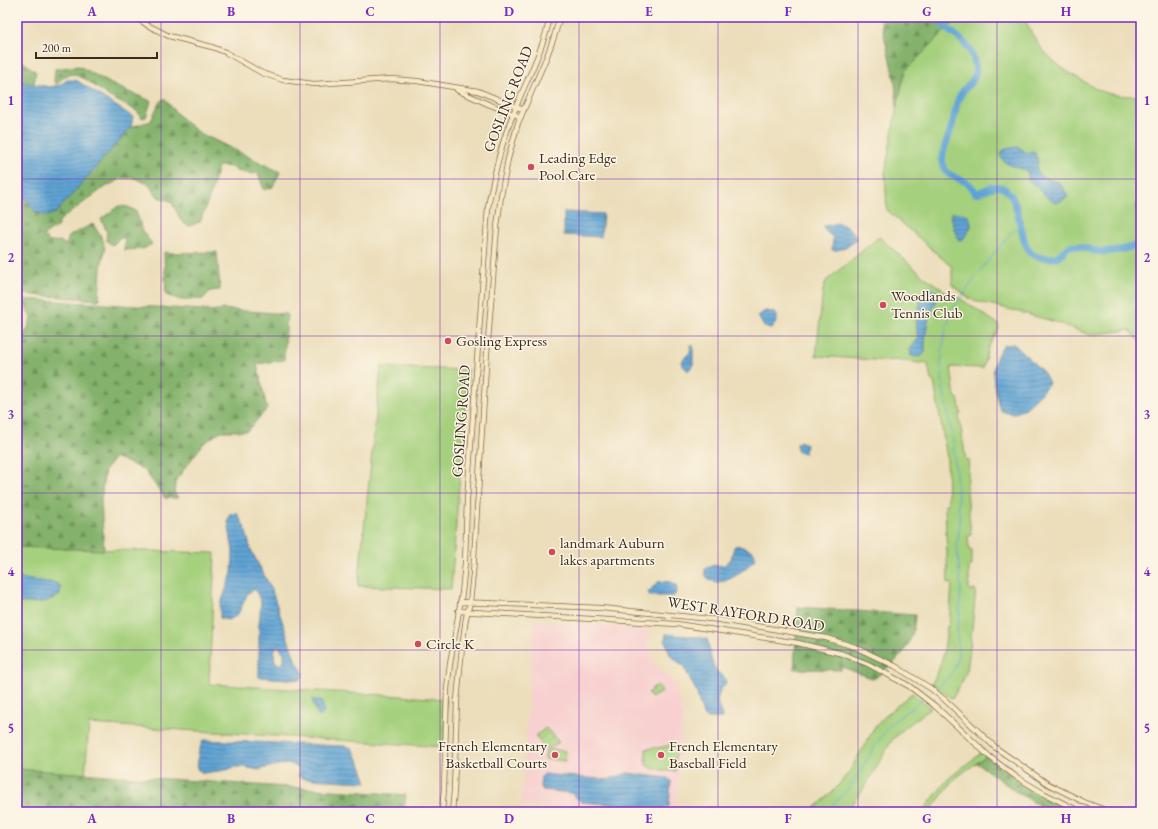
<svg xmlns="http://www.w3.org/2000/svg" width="1158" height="829" viewBox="0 0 1158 829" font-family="'EB Garamond',serif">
<defs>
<pattern id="forest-firs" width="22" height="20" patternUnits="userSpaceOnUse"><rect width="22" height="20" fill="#84b26c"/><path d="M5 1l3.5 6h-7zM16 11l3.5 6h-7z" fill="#6d9158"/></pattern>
<pattern id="garden-furrows" width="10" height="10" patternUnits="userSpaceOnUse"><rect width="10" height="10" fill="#a5d07d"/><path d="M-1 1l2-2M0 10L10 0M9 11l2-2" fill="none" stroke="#88a966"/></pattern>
<pattern id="water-rules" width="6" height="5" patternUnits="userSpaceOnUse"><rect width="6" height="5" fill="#5fa3d4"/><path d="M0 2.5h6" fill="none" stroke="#5085ab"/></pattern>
</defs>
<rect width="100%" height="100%" fill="#fcf5e5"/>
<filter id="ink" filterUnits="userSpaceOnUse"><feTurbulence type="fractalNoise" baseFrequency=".025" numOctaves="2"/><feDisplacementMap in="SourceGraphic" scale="8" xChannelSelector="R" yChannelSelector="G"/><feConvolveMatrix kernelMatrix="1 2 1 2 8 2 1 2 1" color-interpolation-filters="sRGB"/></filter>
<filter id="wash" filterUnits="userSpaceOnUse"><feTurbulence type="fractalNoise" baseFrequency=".012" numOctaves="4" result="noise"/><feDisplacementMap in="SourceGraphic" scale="16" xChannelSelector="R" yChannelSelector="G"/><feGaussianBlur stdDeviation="0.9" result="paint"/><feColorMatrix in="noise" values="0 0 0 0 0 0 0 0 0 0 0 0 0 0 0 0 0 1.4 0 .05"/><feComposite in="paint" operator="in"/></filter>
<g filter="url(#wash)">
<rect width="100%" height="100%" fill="#ecdebb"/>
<!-- built -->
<path fill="#f7d0cf" d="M534,621L649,629L648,640L651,654L656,667L674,680L683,715L676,812H621L521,805Z"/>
<!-- green -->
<path fill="#a5d07d" stroke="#707d4e" d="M959,17H1024C1037,49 1053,64 1083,81C1088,84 1093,88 1099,90C1111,96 1128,96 1141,96V343L1130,330L1090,335L1056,322L997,306L982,303L969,298L952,285V267L887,210L885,173L897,106L905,71Z
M879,237L921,274L950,295L952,293L998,324L999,328L988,348L983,368L951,367L955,397L958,398L961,414L959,416L966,460H969L967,491L971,535L968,536L969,550L972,551V566H969V590H976L969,656L967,670L962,682L952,699L932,683C943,664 945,647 947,626H949L952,584L948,583L945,504H948L947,458L934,382L931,380L928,364L895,360L887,361L816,356L823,290L826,281Z
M381,367L468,370L451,589L358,586Z
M17,547L215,553L209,684L446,699L445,747L89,724L85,775L406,795L17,812Z
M657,685L662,692L651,698L648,693L652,690V688Z
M912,693L931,708L907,726L892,740L866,785L854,802L843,812H811L836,788L849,772L875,727L887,714Z
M674,744L676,745L675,772L654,769L646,765V749L663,747Z
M546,749L566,751L565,761L545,759Z
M982,752L986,756L961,774L952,782L929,812H922L948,779Z"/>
<!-- forest -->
<path fill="url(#forest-firs)" stroke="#606e45" d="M880,17H959L905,71L897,106L895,82Z
M17,57L36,72L34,85L17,81Z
M79,66L115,86L151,101L146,117L142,118L137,111L108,96L85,79L73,74L65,76L57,84L54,82L55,69Z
M164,98C175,112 185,123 200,133L280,172L273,187L264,190L258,173L251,174L236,171L233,167L218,166L211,193L200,222L189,226L182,222L171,201L158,197L148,184L135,178H122L102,189L60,220L58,226L43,236L50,242L60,241L66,245L69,236L93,224L103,240L105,250L101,267L99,300L20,294L17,292V179L25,198L55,213L131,127L151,121L158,105Z
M119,206L128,207L136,211L143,232L152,244L143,249L124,250L125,239L120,237L113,245L106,241L107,232L101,219Z
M164,252L171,253L217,252L220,290L210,291L203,299L181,300L166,295Z
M22,299L220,311L222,309L287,314L284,360L257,364L267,409L247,431H221L203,444L176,480L174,492L178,498H165L144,470L115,457L105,470L101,499L104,550L17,547V339H20L28,329L31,318Z
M798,607L915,615C913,649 899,659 874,679L842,667L841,670L794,669Z
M986,756C1014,778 1043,797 1075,812H1050L1015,791L977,763Z
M17,769L406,795L404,812H17Z"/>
<!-- garden -->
<path fill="url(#garden-furrows)" stroke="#707d4e" d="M546,728L559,742L552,747H544L535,736Z"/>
<!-- water -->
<path fill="url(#water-rules)" stroke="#4d6679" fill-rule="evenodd" d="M67,80H76L133,117L131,127L56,213L46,216L35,212L25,198L17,179V81L50,87L60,85Z
M1019,147L1027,153L1034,152L1038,160L1037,171C1043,178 1050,181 1059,182L1067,194V198L1056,203C1046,199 1037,186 1028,179V172C1018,165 1005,168 1000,155L1003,150L1010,148Z
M1141,200V219L1139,220L1136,206Z
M564,212L603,214L601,237L564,235Z
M951,213C964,213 971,212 971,227L969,230L968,233L962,240H959C955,233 951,220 951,213Z
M838,223C846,226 852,229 856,237L855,241C848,245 840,252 832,250L833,237L825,231L823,226Z
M930,287L940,294C928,317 925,326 925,353L921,357L911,356L910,349L918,339L916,322L921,299Z
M765,311L773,312L777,315V321L772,328L764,327L758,316Z
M1014,344L1044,373L1049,383C1036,397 1022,422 1000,410C994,387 987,365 1004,345Z
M691,345H693V365L688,371L682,365V361L690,352Z
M800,441L806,444L805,453L797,451V444Z
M237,513L245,528L251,550L271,588L295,659L304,674L300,680L259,677V625L261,602L255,589L248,593L237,616L227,620L220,618V606L232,573L233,552L228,521L230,514ZM277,645L284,653V660L282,665L275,662L274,652Z
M737,545L753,551L755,554V559C747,568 731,582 718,582C704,583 695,561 723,566L731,559L734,547Z
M17,578L56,583L61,587L60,595C44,605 35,602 17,603Z
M659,581L671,582L676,585L677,591L674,596H650L648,592Z
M666,634L698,637L707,639C710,649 710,661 716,670C718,673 722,676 725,678L726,683C720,690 715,698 719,708C720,712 722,713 722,718H707L703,715L696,691L684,667L670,655L665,640Z
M312,700H321L323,706L324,713L319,717Z
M203,740L345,746L352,748L360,763L367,782L306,779L298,776L299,769L292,764L278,765L258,770L244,767H234L227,770L203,773L197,769L199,751Z
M627,773L668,778L671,781L669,806L665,808L581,802L571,793L543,790L540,787L541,777L544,774L608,780Z"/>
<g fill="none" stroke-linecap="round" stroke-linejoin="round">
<!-- stream -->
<path stroke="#5fa3d4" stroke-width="1" d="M938,688L950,675L954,669L957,661L958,652L957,626L959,619L961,590L957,544L960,525L953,438L943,388L941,366L943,345L946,328L953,309L983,267L1009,235L1021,225
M826,812L851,786L876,745L891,723L921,701"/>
<!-- river -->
<path stroke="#5fa3d4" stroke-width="7" d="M937,17C946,33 968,39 973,57C982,85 965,80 958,100C955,109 954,120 951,129C948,140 940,153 943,165C946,181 970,176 975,193C984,193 991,184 1001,187C1022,194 1018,243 1032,254C1036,257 1044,258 1050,258C1061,259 1064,246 1072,246C1081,245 1088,250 1096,251C1111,253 1127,249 1141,244"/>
</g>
</g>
<g filter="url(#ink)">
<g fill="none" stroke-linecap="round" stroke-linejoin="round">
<!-- secondary casing -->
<g stroke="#796955" stroke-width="6">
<path id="secondary" d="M136,17L147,25L169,36L212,47L225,52L262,73L283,80L314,84L391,79L417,81L478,91L524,110
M457,90L488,104L521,117
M460,602L601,608L720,620L826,638L855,647L895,666L930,688L944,699L996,748L1048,784L1084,802L1110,812
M458,611L677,624L798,643L843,654L868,664L909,686L935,706L990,757L1015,776L1043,793L1081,812
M442,812L444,789L447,689L450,664L462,593L465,563L467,500L488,207C494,174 501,143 514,112C526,81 543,50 550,17
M452,812L454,791L457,701L462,647L466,618L470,602L473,574L486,366L497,227L501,196L508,159L518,123L547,56L554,37L560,17"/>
</g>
<!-- secondary -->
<use href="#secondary" stroke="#f8e8c3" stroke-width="4.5"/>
</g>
</g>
<!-- grid -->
<path fill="none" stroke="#7b2cbf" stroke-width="1" stroke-opacity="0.55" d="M161,17V812M300,17V812M440,17V812M579,17V812M718,17V812M858,17V812M997,17V812M17,179H1141M17,336H1141M17,493H1141M17,650H1141"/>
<!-- markers -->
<g fill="#d1495b" stroke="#fcf5e5" stroke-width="1.5">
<circle cx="531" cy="167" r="4"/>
<circle cx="883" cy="305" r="4"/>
<circle cx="448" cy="341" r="4"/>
<circle cx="552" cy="552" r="4"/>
<circle cx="418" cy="644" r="4"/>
<circle cx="555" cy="755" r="4"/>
<circle cx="661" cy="755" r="4"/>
</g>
<g text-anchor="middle" stroke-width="3" stroke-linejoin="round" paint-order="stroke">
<!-- street labels -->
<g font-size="15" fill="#3b2a1e" stroke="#fcf5e5">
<text transform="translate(508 99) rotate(-69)" y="5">GOSLING ROAD</text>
<text transform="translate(461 421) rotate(-86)" y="5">GOSLING ROAD</text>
<text transform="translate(746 614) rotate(9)" y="5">WEST RAYFORD ROAD</text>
</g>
<!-- poi labels -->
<g font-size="15" fill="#3b2a1e" stroke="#fcf5e5" text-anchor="start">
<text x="539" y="163">Leading Edge<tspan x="539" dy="17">Pool Care</tspan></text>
<text x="891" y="301">Woodlands<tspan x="891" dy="17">Tennis Club</tspan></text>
<text x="456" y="346">Gosling Express</text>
<text x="560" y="548">landmark Auburn<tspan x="560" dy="17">lakes apartments</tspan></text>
<text x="426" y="649">Circle K</text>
<text x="547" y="751" text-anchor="end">French Elementary<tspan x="547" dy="17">Basketball Courts</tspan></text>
<text x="669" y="751">French Elementary<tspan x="669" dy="17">Baseball Field</tspan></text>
</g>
</g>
<!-- margin -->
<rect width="1158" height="829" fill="none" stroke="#fcf5e5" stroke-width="44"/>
<!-- scale -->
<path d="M36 52v6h121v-6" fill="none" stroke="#3b2a1e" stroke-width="2"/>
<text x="42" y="52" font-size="12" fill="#3b2a1e" stroke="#fcf5e5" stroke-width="3" paint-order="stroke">200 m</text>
<rect x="22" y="22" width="1114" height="785" fill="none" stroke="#7b2cbf" stroke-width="1.5"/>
<g font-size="13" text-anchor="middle" font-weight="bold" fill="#7b2cbf">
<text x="92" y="16">A</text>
<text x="231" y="16">B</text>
<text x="370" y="16">C</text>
<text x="509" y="16">D</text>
<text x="649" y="16">E</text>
<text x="788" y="16">F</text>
<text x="927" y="16">G</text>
<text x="1066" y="16">H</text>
<text x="11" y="105">1</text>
<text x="1147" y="105">1</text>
<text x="11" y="262">2</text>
<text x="1147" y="262">2</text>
<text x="11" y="419">3</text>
<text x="1147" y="419">3</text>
<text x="11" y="576">4</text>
<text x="1147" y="576">4</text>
<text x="11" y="733">5</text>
<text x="1147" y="733">5</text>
<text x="92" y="823">A</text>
<text x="231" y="823">B</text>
<text x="370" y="823">C</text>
<text x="509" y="823">D</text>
<text x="649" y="823">E</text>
<text x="788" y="823">F</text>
<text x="927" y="823">G</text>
<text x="1066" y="823">H</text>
</g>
</svg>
